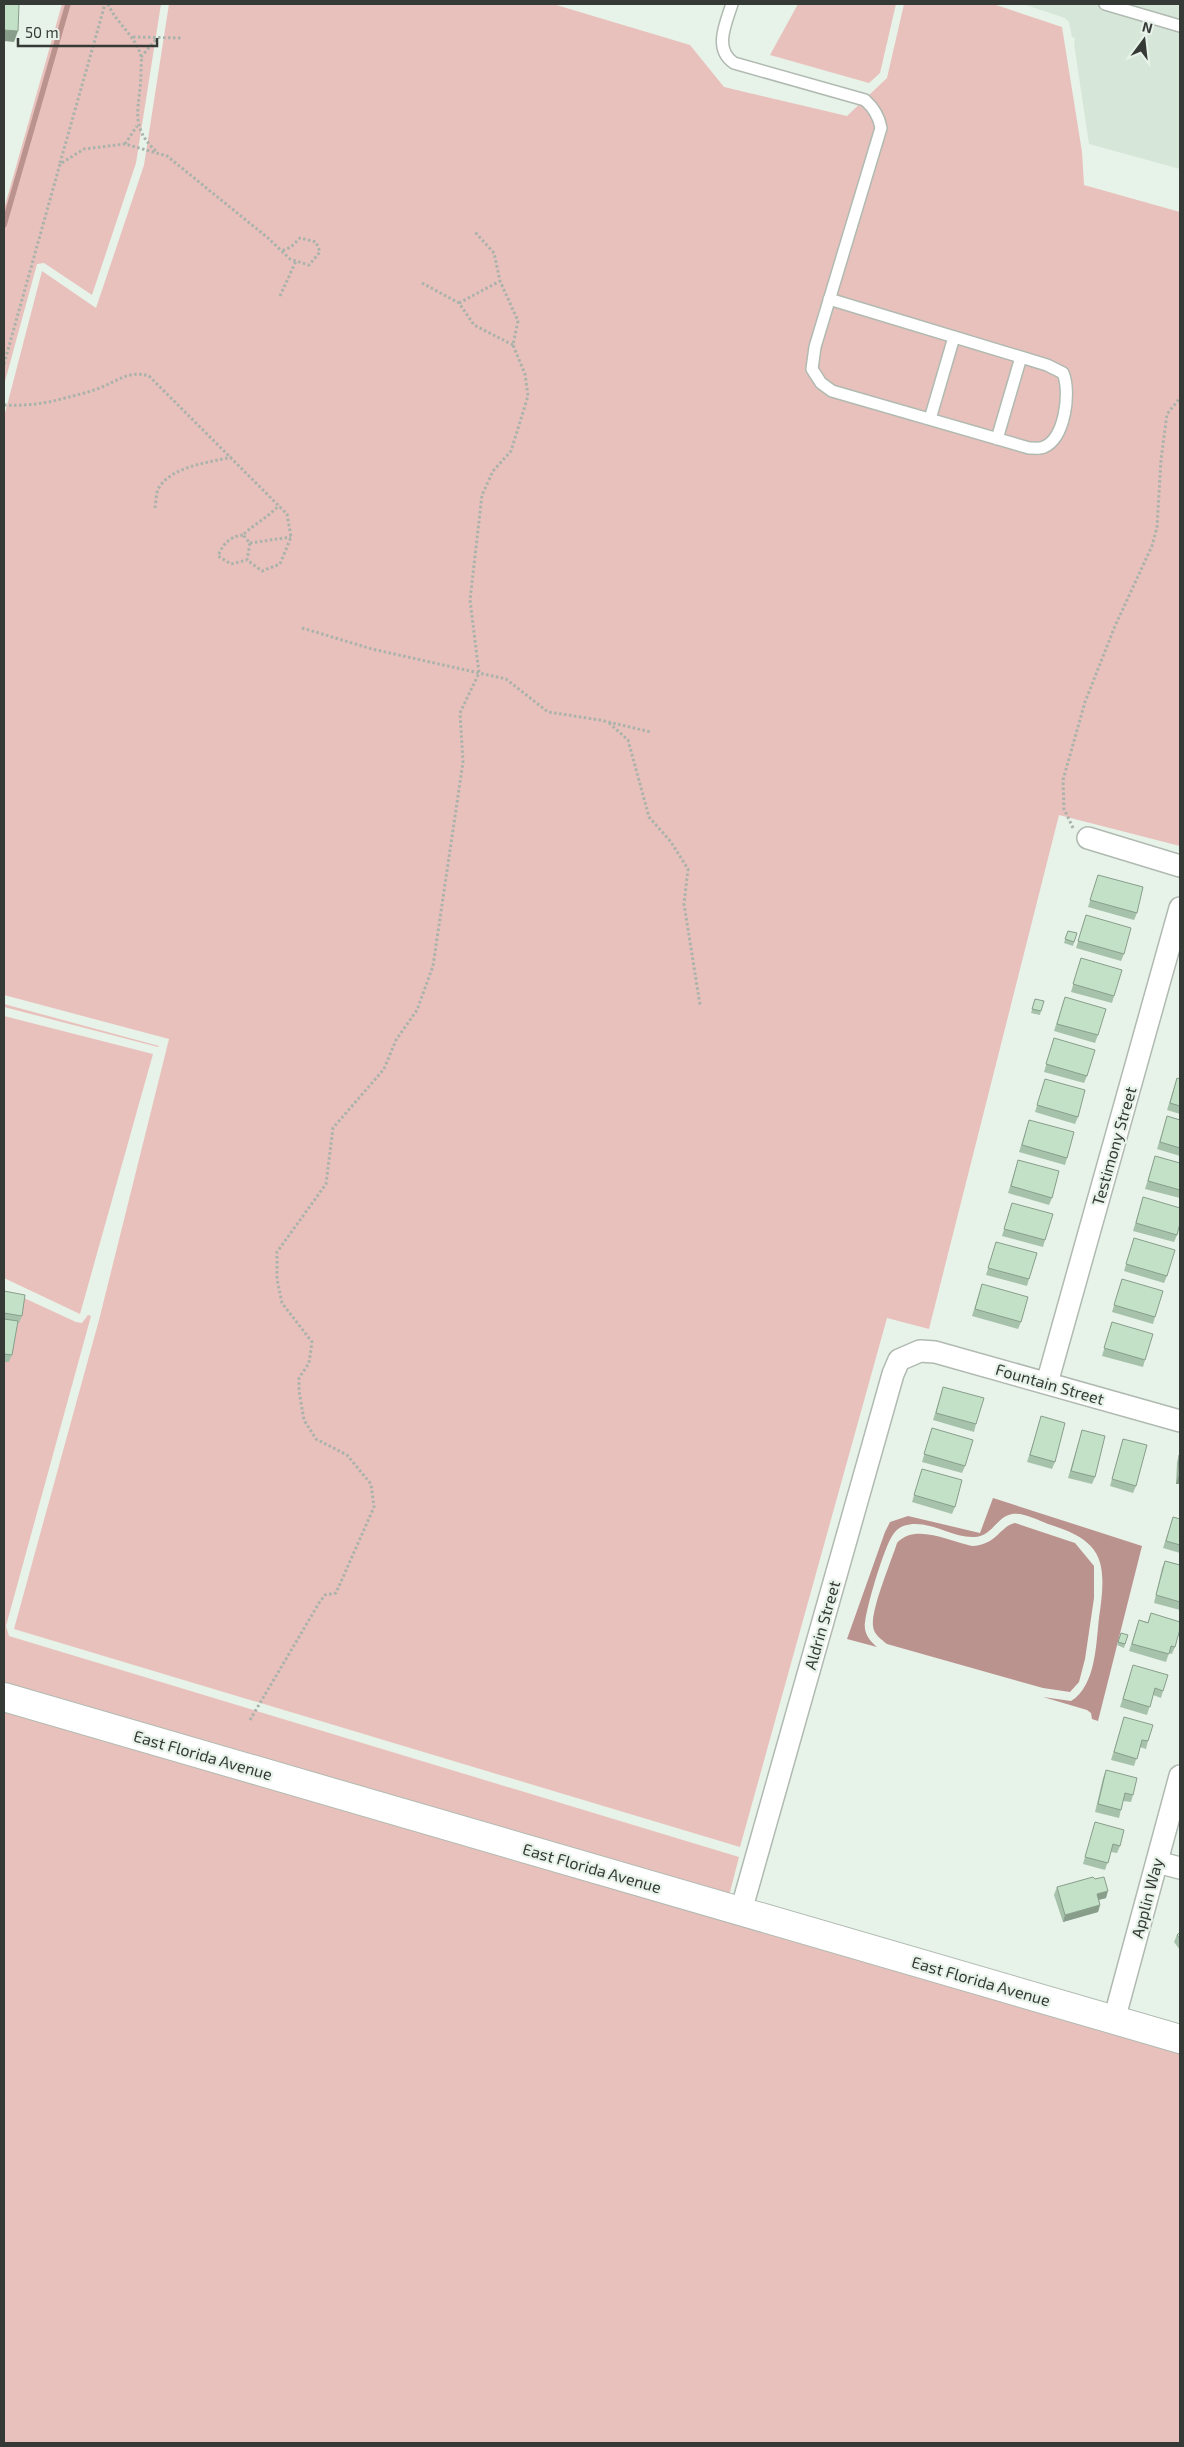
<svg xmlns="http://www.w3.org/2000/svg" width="1184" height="2447" viewBox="0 0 1184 2447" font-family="'Exo 2',sans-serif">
<rect width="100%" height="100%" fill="#e7f2e9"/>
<!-- built -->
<path fill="#d6e7d9" d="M1023,4H1180V169L1089,144L1074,44L1075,38L1072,37L1069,22L1065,18Z"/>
<!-- green -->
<path fill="#e9c1bc" d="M62,4H161L136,163L92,295L44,263L37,264L4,385V209Z
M169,4H553L690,45L724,87L847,116L887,78L904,4H993L1062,27L1082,152L1084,185L1180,212V846L1059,815L929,1329L887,1318L740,1847L14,1629L99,1320L169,1039L4,995V417L42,271L96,308L144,165Z
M798,4H896L880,73L869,83L770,55Z
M4,1004L159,1046L158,1047L4,1007Z
M4,1016L153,1054L80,1314L4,1278Z
M24,1298L76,1322L82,1323L88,1315L91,1316L6,1626L9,1636L739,1857L729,1896L4,1686V1304Z
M4,1697L1180,2039V2443H4Z"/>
<!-- water -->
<path fill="#ba928e" d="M993,1498L1142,1546L1098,1721L1092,1719L1091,1713L1087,1710L1043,1697L1071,1701C1096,1686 1096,1644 1099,1618C1107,1563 1105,1541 1048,1524C1038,1520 1023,1512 1012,1514C996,1517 992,1537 974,1537C950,1538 925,1516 901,1527C897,1529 893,1534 891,1538C884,1549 863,1616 865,1629C866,1636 871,1642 877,1647L847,1639L885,1532L890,1522L908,1516L980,1533Z
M1015,1523L1075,1543L1094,1566V1598L1085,1659L1079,1682L1070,1692L1043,1688L887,1644C881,1639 874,1635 873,1626C871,1609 891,1562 897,1543C915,1523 949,1541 972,1546C997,1545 1000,1526 1015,1523Z"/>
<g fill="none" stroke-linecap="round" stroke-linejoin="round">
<!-- stream -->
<path stroke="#ba928e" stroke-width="5.5" d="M4,225L68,4"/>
<!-- service casing -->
<g stroke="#b0bab1" stroke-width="14">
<path id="service" d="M732,4C726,23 713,49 734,63L865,100C874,108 879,116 881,128L815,347L812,369L821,383L832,391L1029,448C1033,448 1040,449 1044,447C1065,438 1071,392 1063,373L1047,365L829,299
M1105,4L1180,26
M930,419L954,337
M997,439L1021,357"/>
</g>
<!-- minor casing -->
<g stroke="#b0bab1" stroke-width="24">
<path id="minor" d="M1088,838L1180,866
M1047,1383L1180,908
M1157,1862L1180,1868
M741,1911L893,1374L899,1360L920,1351L935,1352L1180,1421
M1114,2020L1180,1776"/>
</g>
<!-- tertiary casing -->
<g stroke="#b0bab1" stroke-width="30">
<path id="tertiary" d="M4,1697L1180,2039"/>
</g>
<!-- path -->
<path stroke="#aab3ab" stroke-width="3" stroke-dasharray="2.5 2.5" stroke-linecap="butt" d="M108,4C116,23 135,35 141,56C142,60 141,66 141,71C141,107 127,125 157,152
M133,37L181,38
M141,57L157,38
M125,144L137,126
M60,163L105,4
M422,283L459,303L474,325L513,345
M280,296L296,261
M459,303L500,281
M4,364L60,164L84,149L125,144L167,156L268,238L290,259L309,265L320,252L316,242L300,238L291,247L282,251
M4,405C25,406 44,404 65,398C77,395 90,392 102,387C119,380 130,370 149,376L287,514L291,537L280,564L262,571L247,560L250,543L243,535C254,524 269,517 279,505
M155,508C156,503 156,494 158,489C171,466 208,463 231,457
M243,535C229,537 223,544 218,556L231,564L247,560
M250,543L291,537
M302,628L372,649L506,679L548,712L600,720L651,732
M609,723L628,740L649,817L671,842L688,869L684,904L700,1005
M1073,828L1064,809L1063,780L1085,702L1115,626L1152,546L1157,527L1161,460L1167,414L1180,398
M250,1720L319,1603L325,1595L336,1593L374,1507L371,1484L347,1455L316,1439L304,1420L299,1391V1378L309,1363L312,1342L282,1303L277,1279V1252L326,1184L333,1128L384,1069L396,1040L417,1010L433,966L463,762L460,713L479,673L470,600L482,495L493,471L511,451L528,396L525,374L513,345L518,321L500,281L494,253L475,232"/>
<!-- service -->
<use href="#service" stroke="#fff" stroke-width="11"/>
<!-- minor -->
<use href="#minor" stroke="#fff" stroke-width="21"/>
<!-- tertiary -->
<use href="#tertiary" stroke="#fff" stroke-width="28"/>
</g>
<!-- wall -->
<path fill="#a7c2ab" d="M1098,875L1137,913L1134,920L1088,907Z
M1086,915L1124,954L1121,961L1076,948Z
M1068,931L1077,933L1073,946L1064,943Z
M1081,958L1114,996L1112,1003L1071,992Z
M1065,997L1098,1035L1095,1043L1054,1031Z
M1035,999L1041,1011L1040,1015L1031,1013Z
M1054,1038L1087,1076L1084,1083L1044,1072Z
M1177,1078L1180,1079V1114L1167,1110Z
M1045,1079L1078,1117L1075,1124L1035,1112Z
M1167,1116L1180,1120V1156L1157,1149Z
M1029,1120L1067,1158L1065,1165L1019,1152Z
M1155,1156L1180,1163V1198L1145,1189Z
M1018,1160L1052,1198L1049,1205L1008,1193Z
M1143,1197L1177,1235L1174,1242L1133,1231Z
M1012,1203L1045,1240L1043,1247L1002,1236Z
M1134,1238L1167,1276L1164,1283L1124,1271Z
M996,1242L1029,1279L1027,1286L986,1275Z
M1122,1279L1155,1317L1153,1324L1112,1312Z
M982,1284L1021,1322L1018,1329L972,1316Z
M4,1291L22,1316L19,1323H17L12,1355L9,1362H4Z
M1112,1322L1145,1360L1143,1367L1102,1356Z
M943,1387L976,1424L974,1432L933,1420Z
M1041,1417L1055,1462L1052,1469L1027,1462Z
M932,1428L965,1466L962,1473L922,1462Z
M1082,1430L1095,1477L1092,1484L1068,1478Z
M1123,1439L1136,1486L1133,1493L1110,1486Z
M1179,1455H1180V1501H1179L1180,1484H1176L1177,1462Z
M922,1469L955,1507L952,1514L912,1502Z
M1173,1517L1180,1519V1553L1163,1548Z
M1165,1561L1180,1565V1610L1154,1603L1162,1568Z
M1151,1613L1175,1647L1172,1654L1169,1653L1166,1662L1129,1651L1139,1620L1148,1622Z
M1121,1633L1128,1635L1124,1648L1117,1645Z
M1133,1665L1163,1691L1161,1698L1153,1695L1147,1715L1120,1707Z
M1124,1717L1148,1741L1146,1749L1140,1747L1134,1766L1111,1760Z
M1106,1770L1133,1795L1131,1802L1123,1801L1119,1818L1095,1812L1103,1778Z
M1095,1822L1120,1846L1117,1853L1111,1852L1105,1870L1083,1864Z
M1057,1887L1106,1898L1099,1900L1100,1905L1098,1912L1063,1922L1054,1895Z
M1180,1932V1950L1174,1942L1177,1935Z"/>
<!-- shaded-wall -->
<path fill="#889e8b" d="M4,30L18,31L14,42L4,41Z
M1178,1476H1180V1484H1176Z
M1108,1891L1106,1898L1094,1901L1097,1894Z
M1100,1905L1098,1912L1063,1922L1065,1915Z"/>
<!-- building -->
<path fill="#c2e1c7" stroke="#889e8b" d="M4,4H19L18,31L4,30Z
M1098,875L1143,887L1137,913L1090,900Z
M1086,915L1131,928L1124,954L1078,941Z
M1068,931L1077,933L1074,942L1065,939Z
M1081,958L1122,970L1114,996L1073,984Z
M1065,997L1106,1009L1098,1035L1057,1024Z
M1035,999L1044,1001L1041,1011L1032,1009Z
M1054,1038L1095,1050L1087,1076L1046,1064Z
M1177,1078L1180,1079V1106L1170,1103Z
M1045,1079L1085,1090L1078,1117L1037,1105Z
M1167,1116L1180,1120V1148L1160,1142Z
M1029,1120L1074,1132L1067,1158L1022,1145Z
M1155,1156L1180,1163V1190L1148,1181Z
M1018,1160L1059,1171L1052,1198L1011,1186Z
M1143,1197L1180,1208V1223L1177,1235L1136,1223Z
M1012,1203L1053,1214L1045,1240L1004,1229Z
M1134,1238L1175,1250L1167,1276L1126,1264Z
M996,1242L1037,1253L1029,1279L988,1268Z
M1122,1279L1163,1291L1155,1317L1114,1305Z
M982,1284L1028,1297L1021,1322L975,1309Z
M4,1291L25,1295L22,1316L4,1313Z
M4,1319L18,1321L12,1355L4,1354Z
M1112,1322L1153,1334L1145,1360L1104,1348Z
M943,1387L984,1398L976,1424L936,1413Z
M1041,1416L1065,1423L1055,1462L1030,1455Z
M932,1428L973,1440L965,1466L924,1454Z
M1082,1430L1105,1436L1095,1477L1071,1471Z
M1123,1439L1147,1445L1136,1486L1112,1479Z
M1179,1455H1180V1476H1178Z
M922,1469L962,1480L955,1507L914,1495Z
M1173,1517L1180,1519V1545L1166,1541Z
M1165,1561L1180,1565V1602L1156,1595Z
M1151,1613L1180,1622V1629L1175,1647L1171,1646L1169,1654L1132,1644L1139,1620L1148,1623Z
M1121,1633L1128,1635L1125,1644L1118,1642Z
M1133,1665L1168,1675L1163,1691L1155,1688L1150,1707L1123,1699Z
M1124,1717L1153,1725L1148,1741L1142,1740L1137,1759L1114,1752Z
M1106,1770L1137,1778L1133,1795L1125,1793L1121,1810L1098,1804Z
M1095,1822L1124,1830L1120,1846L1113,1844L1108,1863L1085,1857Z
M1093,1877L1095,1879L1104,1877L1108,1891L1097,1894L1100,1905L1065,1915L1057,1887Z
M1180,1932V1939L1177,1935Z"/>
<g text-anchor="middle" stroke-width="4.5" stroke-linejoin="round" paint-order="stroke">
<!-- street labels -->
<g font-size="16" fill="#363a36" stroke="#e7f2e9">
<text transform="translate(1114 1146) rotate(-74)" y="6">Testimony Street</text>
<text transform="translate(1050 1384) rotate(16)" y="6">Fountain Street</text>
<text transform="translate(822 1625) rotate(-74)" y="6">Aldrin Street</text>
<text transform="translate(203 1755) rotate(16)" y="6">East Florida Avenue</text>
<text transform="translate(592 1868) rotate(16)" y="6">East Florida Avenue</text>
<text transform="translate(1147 1898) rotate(-75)" y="6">Applin Way</text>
<text transform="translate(981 1981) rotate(16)" y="6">East Florida Avenue</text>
</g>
</g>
<!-- border -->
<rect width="1184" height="2447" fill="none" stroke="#363a36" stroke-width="10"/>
<!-- north arrow -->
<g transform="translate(1144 40) rotate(15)" stroke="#e7f2e9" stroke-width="4" paint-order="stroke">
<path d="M0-4L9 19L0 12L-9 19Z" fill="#363a36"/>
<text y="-8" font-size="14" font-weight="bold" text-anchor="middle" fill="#363a36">N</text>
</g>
<!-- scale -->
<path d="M18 38v8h139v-8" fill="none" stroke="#363a36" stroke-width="2.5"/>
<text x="25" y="38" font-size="15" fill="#363a36" stroke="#e7f2e9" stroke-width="4" paint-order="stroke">50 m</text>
</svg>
